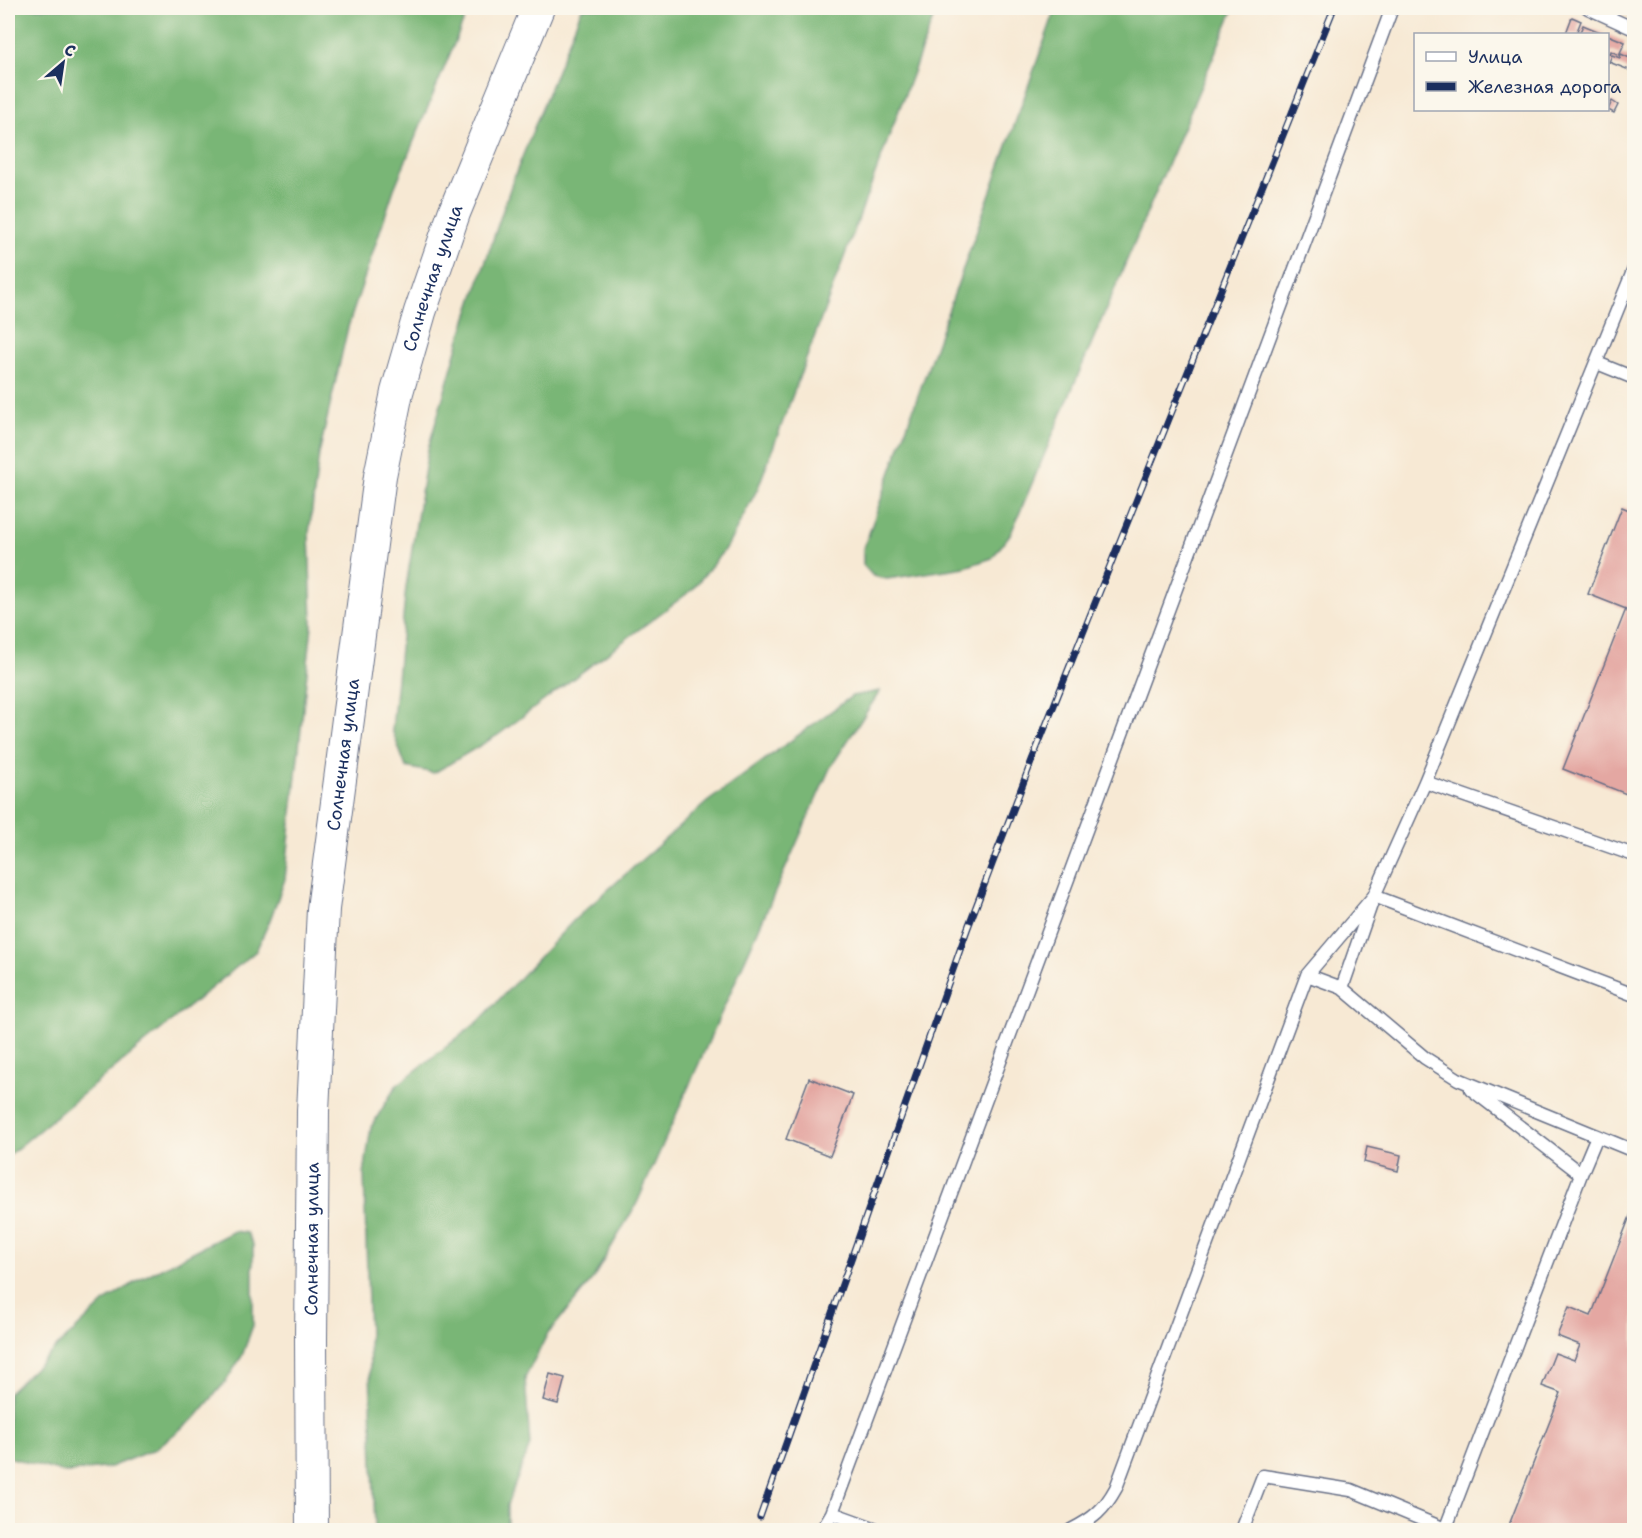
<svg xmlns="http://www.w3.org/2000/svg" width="1642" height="1538" viewBox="0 0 1642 1538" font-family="'Shantell Sans',sans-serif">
<rect width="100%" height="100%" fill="#fbf7ec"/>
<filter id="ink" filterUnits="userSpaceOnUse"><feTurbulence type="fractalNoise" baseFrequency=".0167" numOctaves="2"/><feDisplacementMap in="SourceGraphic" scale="12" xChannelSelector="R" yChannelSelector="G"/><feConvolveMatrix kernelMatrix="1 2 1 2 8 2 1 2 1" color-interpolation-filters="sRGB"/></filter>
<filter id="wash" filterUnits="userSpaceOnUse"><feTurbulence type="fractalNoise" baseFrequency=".008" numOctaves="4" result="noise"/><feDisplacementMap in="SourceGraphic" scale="24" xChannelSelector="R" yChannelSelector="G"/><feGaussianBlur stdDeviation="1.35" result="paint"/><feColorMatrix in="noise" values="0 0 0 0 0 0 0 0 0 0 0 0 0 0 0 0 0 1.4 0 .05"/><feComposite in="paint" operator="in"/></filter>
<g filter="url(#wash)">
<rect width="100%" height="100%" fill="#f7e9d4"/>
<!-- forest -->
<path fill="#79b676" stroke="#4a726a" stroke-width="1.5" d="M8,8H469L394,189L348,327L319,454L309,533L312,625L285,879L270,920L256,951L8,1156Z
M582,8H937L758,488L728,545L693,589L498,735L434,773L406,767L392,730L406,587L428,449L462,332L513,180Z
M1056,8H1234L1011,533L992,558L965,567L887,579L873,576L863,565V550Z
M880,691L830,768L637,1203L592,1280L547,1335L525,1378L530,1445L507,1505V1530H375L364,1174L371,1127L396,1086L479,1021L574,920L707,802L852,696Z
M234,1231L247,1233L253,1244V1325L242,1356L226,1381L196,1417L155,1449L110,1467L66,1473L8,1457V1393L106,1301L140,1279Z"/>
<g id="blocks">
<!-- building -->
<path fill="#e4a7a2" d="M1572,17L1581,21L1577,31L1580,32L1583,25L1605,34H1570L1566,33Z
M1608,35L1625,42L1619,55L1611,51L1610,54L1608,53Z
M1621,54L1634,60V72L1609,62L1612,55L1620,58Z
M1612,101L1618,105L1614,113L1608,110Z
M1622,507L1634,512V797L1563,769L1626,609L1588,594Z
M809,1078L853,1095L830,1156L786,1139Z
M1367,1147L1401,1155L1398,1171L1364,1162Z
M1634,1206V1530H1507L1561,1393L1542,1386L1555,1353L1574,1360L1580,1345L1557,1336L1569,1307L1591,1316Z
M550,1374L565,1378L558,1404L543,1400Z"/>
</g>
</g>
<g filter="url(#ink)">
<use href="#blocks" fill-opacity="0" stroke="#687087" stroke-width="1.5"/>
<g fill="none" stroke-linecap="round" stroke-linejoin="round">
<!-- service casing -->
<g stroke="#687087" stroke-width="15">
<path id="service" d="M1588,8L1634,29
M1597,363L1634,378
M1425,782L1634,855
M1307,975L1374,896L1634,995
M1342,988L1374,896L1425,782L1634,269
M1581,1174L1597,1136
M832,1513L879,1530
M822,1530L832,1513L1392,8
M1071,1530C1093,1519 1104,1510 1116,1488L1307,975L1342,988L1425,1058L1458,1079L1634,1151
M1242,1530L1263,1476L1351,1490L1445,1529
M1445,1530L1581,1174L1471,1089"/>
</g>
<!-- tertiary casing -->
<g stroke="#687087" stroke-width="34">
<g id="tertiary">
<path id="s1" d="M312,1530L311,1340L313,1111L323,909L380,476L397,392L420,312L454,213L538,8"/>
</g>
</g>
<!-- service -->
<use href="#service" stroke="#fff" stroke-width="12"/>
<!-- tertiary -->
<use href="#tertiary" stroke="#fff" stroke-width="32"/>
<!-- rail casing -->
<g stroke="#1b2f5e" stroke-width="7">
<path id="rail" d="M760,1517L967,930L1032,760L1334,8"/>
</g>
<!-- rail -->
<use href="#rail" stroke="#fbf7ec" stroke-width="4.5" stroke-dasharray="14" stroke-linecap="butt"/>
</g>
</g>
<g text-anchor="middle" stroke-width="6" stroke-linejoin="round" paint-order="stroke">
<!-- street labels -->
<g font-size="18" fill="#1b2f5e" stroke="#fbf7ec">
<text dy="6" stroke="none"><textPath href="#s1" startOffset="1263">Солнечная улица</textPath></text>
<text dy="6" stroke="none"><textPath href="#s1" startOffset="777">Солнечная улица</textPath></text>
<text dy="6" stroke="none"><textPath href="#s1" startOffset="291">Солнечная улица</textPath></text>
</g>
</g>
<!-- margin -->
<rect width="1642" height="1538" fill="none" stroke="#fbf7ec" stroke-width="30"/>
<!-- legend -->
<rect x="1414" y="33" width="195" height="78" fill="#fbf7ec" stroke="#a1a7b3" stroke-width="1.5"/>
<rect x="1426" y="52" width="30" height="9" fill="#ffffff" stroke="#a1a7b3" stroke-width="1.5"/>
<text x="1468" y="63" font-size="18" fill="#1b2f5e">Улица</text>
<rect x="1426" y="82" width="30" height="9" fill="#1b2f5e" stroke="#a1a7b3" stroke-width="1.5"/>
<text x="1468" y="93" font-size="18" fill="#1b2f5e">Железная дорога</text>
<!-- north arrow -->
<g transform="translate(63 63) rotate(29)" stroke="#fbf7ec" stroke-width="4.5" paint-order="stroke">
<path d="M0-4.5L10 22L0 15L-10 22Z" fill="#1b2f5e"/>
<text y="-9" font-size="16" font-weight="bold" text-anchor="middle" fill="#1b2f5e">С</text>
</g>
</svg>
